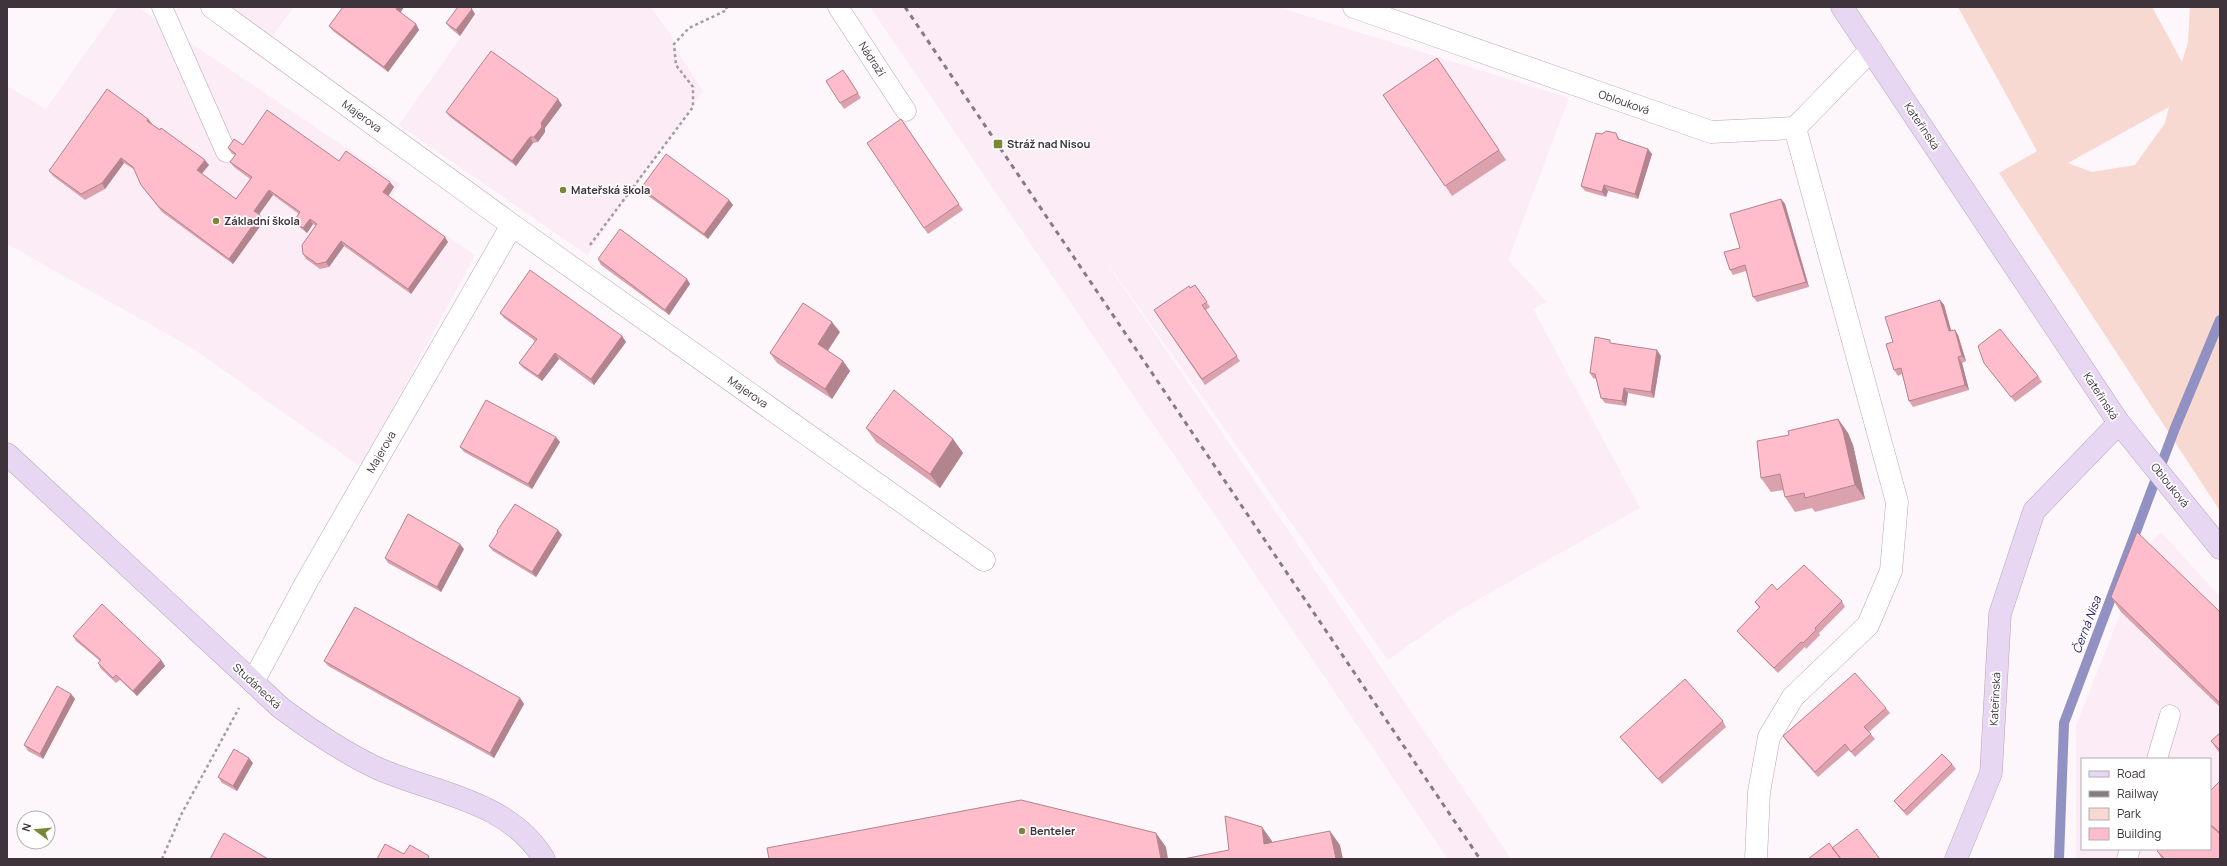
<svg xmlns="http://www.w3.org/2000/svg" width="2227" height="866" viewBox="0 0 2227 866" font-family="Manrope,sans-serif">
<rect width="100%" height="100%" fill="#fdf7fb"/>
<!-- built -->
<path fill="#fbecf6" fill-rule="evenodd" d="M118,7H137L400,184L392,198L475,255L361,467L192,348L7,244V86L46,109Z
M232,7H294L272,37Z
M482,7H651L671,35L677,51L703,91L587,255L399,125Z
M870,7H1278L1569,98L1508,260L1547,302L1533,309L1640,508L1456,612L1388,660L1094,244L1511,859H1448Z
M2161,532L2220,597V859H2076V726L2147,546ZM2082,759H2210V849H2082Z"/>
<!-- green -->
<path fill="#f8d9d2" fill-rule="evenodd" d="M1958,7H2152L2182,62L2188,42L2190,7H2220V511L1999,173L2037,151ZM2169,107L2165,123L2135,165L2092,172L2068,163Z"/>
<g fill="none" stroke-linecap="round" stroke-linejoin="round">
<!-- stream -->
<path stroke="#9191c4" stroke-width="10" d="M2059,859L2064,723L2175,428L2220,320"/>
<!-- lane casing -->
<g stroke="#bda2b5" stroke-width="21">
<path id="lane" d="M162,7L226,152
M838,7L906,111
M2157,759L2170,715
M2127,859L2130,849"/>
</g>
<!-- street casing -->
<g stroke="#bda2b5" stroke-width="23">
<path id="street" d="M212,7L512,225L984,560
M1354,7L1711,132L1795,128L1871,50
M253,682L307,581L512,225
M1756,859L1759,792L1769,737L1793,697L1868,625L1891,571L1897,502L1795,128"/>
</g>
<!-- secondary casing -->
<g stroke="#bda2b5" stroke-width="23">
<path id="secondary" d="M1842,7L2119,423L2220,548
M7,454L281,708C312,731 344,753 379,769C437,794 509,801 544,859
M1956,859L1991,773L2000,614L2034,511L2119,423"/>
</g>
<!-- path -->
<path stroke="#a49ba1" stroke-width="2.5" stroke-dasharray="3 3" stroke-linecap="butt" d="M590,245L693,107V87L676,65L674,44L689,28L727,10L726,7
M162,859L181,815L239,708"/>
<!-- lane -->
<use href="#lane" stroke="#fff" stroke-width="20"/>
<!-- street -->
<use href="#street" stroke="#fff" stroke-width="22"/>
<!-- secondary -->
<use href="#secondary" stroke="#e7d7f3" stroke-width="22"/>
<!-- rail -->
<path stroke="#857c83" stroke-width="3" stroke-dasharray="5 5" stroke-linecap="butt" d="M905,7L1480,859"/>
</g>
<!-- wall -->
<path fill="#dba2ae" d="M343,7H404L400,13L416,24L419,30L388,72L333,31L329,26Z
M472,9L475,14L460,36L450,28L446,23Z
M1437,58L1506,160L1452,196L1383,95Z
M847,75L861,98L844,109L840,103Z
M562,105L545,128V132L538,142L533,143L516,166L450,117L446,112Z
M148,119L152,124L209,165L202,174L236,199L250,179L234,167L230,162L235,155L232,154L228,148L243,145L339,161L394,187L388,196L448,242L411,294L344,246L329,267L320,269L306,259L303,254L316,226L313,224L307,233L298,226L294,221L299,214L273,195L259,214L264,221L233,264L162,212L141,185L135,170L124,163L105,189L85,200L53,176L49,171Z
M901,119L963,210L928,234L867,143Z
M1616,133L1620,140L1648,149L1652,154L1638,199L1608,191L1606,197L1585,191L1581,186L1602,134Z
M641,188L729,200L733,205L708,239L644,193Z
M1781,199L1785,204L1809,287L1757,302L1753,297L1746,271L1733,275L1730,270L1740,248Z
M598,259L687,279L690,284L669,315L601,265Z
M1195,285L1210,307L1206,310L1240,361L1205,385L1154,310Z
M1940,300L1944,305L1951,331L1958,335L1966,361L1962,363L1969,390L1913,407L1909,401L1902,374L1898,376L1894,370L1893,342Z
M500,313L622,336L626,342L594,385L559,359L542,381L523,368L519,363L535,341L504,318Z
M840,332L828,351L843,361L850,371L832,399L777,363L770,353Z
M1613,343L1661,356L1654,398L1628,393L1626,406L1605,403L1601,398L1596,379L1593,378L1590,373Z
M1984,363L2038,376L2042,382L2015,402Z
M1838,419L1848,433L1853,445L1865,499L1815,512L1812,508L1795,512L1785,497L1784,490L1771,492L1761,478L1789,435Z
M866,428L953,439L963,453L940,488L876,442Z
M560,442L532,489L464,452L460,447Z
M497,531L562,535L536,577L493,551L489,546L498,533Z
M464,549L441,592L388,563L385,558Z
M1777,590L1842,601L1845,607L1819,633L1820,635L1806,649L1805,647L1778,673L1741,636L1737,631L1759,608L1755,602Z
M2111,597L2220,612V707L2121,612Z
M73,636L161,660L165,666L137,696L120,680L116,683L101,669L98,663L100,661L76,641Z
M324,661L520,698L524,704L494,758L328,666Z
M71,694L75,699L43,759L28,751L24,745Z
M1886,708L1890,713L1869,732L1875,739L1855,757L1849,750L1818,777L1787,742L1783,736Z
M1723,721L1726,727L1662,784L1624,742L1620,737Z
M2220,733V754L2211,741Z
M253,763L237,791L222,783L218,777Z
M1952,764L1956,769L1907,816L1898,806L1894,801Z
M2220,781V859H2162L2157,851L2210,849V791Z"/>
<!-- shaded-wall -->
<path fill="#b2848d" d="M397,7H404L399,15L396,9Z
M472,9L475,14L460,36L456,30Z
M416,24L419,30L388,72L384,67Z
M558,99L562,105L545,128V132L538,142L534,137L541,123Z
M148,119L152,124L151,126L147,121Z
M530,137L533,143L516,166L512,161Z
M1648,149L1652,154L1638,199L1635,194Z
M121,158L124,163L105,189L102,183Z
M205,160L209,165L200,175L197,170Z
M390,182L394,187L387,198L383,192Z
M1604,185L1608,191L1606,197L1602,192Z
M269,190L273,195L258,216L254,211Z
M1781,199L1785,204L1809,287L1806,282Z
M729,200L733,205L708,239L704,234Z
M260,215L264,221L233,264L229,259Z
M310,219L313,224L307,233L303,228Z
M445,237L448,242L411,294L408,289Z
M341,241L344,246L329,267L326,262Z
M687,279L690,284L669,315L665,310Z
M1940,300L1944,305L1953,337L1949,331Z
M832,322L840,332L825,354L818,344Z
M1955,330L1958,335L1966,361L1962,356Z
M622,336L626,342L594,385L591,379Z
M1657,350L1661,356L1654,398L1651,392Z
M555,353L559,359L542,381L538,376Z
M1958,357L1962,363L1969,390L1965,385Z
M843,361L850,371L832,399L825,389Z
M1624,388L1628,393L1626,406L1622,401Z
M1838,419L1848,433L1853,445L1865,499L1855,485Z
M556,437L560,442L532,489L528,484Z
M953,439L963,453L940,488L930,474Z
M558,530L562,535L536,577L532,572Z
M460,544L464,549L441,592L437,587Z
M161,660L165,666L137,696L133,691Z
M71,694L75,699L43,759L40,754Z
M520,698L524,704L494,758L490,753Z
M249,758L253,763L237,791L233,786Z
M1262,827L1272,841L1274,858L1264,844Z
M1330,831L1340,845L1343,859H1336Z
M1156,833L1166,847L1168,859H1161Z"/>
<!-- building -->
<path fill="#ffbcca" stroke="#b2848d" d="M343,7H397L396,9L416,24L384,67L329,26Z
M458,7H470L472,9L456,30L446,23Z
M491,51L558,99L541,123L542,127L534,137H530L512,161L446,112Z
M1437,58L1499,150L1445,186L1383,95Z
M843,70L858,93L840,103L826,81Z
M107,89L148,119L147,121L160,130L161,128L205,160L197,170L236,199L252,177L230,162L236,154L228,148L234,139L243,145L267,110L339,161L346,151L390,182L383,192L445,237L408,289L341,241L326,262L317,264L303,254L302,245L317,224L310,219L303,228L294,221L300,212L269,190L254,211L260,215L229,259L159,207L141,185L133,167L121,158L102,183L81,194L49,171Z
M901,119L959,204L924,228L867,143Z
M1606,131L1616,133L1618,139L1648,149L1635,194L1604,185L1602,192L1581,186L1596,133L1602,134Z
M666,154L729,200L704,234L641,188Z
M1781,199L1806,282L1753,297L1745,265L1730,270L1724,252L1740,248L1730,214Z
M620,229L687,279L665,310L598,259Z
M530,270L622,336L591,379L555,353L538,376L519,363L537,339L500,313Z
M1195,285L1207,302L1202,305L1237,356L1202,379L1154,310L1189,286L1190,288Z
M1940,300L1949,331L1955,330L1962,356L1958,357L1965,385L1909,401L1901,368L1894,370L1886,344L1893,342L1885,317Z
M803,303L832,322L818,344L843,361L825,389L770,353Z
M2000,329L2038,376L2011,397L1984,363L1978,346Z
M1595,337L1610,340V343L1657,350L1651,392L1624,388L1622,401L1601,398L1595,374L1590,373Z
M894,390L953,439L930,474L866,428Z
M486,400L556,437L528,484L460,447Z
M1838,419L1843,431L1855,485L1805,498L1804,493L1785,497L1780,474L1761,478L1757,441L1789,435L1788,431Z
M515,504L558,530L532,572L489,546L498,532L497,531Z
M408,514L460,544L437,587L385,558Z
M2137,532L2220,612V703L2111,597Z
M1804,565L1842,601L1815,628L1816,630L1803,643L1801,642L1774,668L1737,631L1760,607L1755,602L1772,584L1777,590Z
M102,604L161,660L133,691L116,675L113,678L98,663L101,660L73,636Z
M355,607L520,698L490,753L324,661Z
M1855,673L1886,708L1864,727L1871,734L1851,752L1845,744L1815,772L1783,736Z
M1685,679L1723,721L1658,779L1620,737Z
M57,686L71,694L40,754L24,745Z
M2220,733V750L2211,741Z
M234,749L249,758L233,786L218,777Z
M1942,754L1952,764L1904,811L1894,801Z
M2220,781V833L2210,824V791Z
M1021,800L1156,833L1161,859H769L767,848Z
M1225,816L1262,827L1264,844L1330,831L1336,859H1183L1229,850Z
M2210,825L2220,834V859H2165L2157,851L2159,849H2210Z
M1857,829L1880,859H1841L1832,848Z
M224,833L268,859H210Z
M1829,843L1841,859H1808Z
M385,844L404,854L410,845L429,856L428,859H377Z"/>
<!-- markers -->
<g fill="#7c8735" stroke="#fff" stroke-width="1.5">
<rect x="993" y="139" width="10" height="10" rx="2"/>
<circle cx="563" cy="190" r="4"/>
<circle cx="216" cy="221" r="4"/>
<circle cx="1022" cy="831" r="4"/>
</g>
<g text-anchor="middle" stroke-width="3.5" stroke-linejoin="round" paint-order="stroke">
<!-- street labels -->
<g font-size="11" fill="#3f343c" stroke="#fff">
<text transform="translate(872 59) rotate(57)" y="4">Nádraží</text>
<text transform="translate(1624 102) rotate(19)" y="4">Oblouková</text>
<text transform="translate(362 116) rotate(36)" y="4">Majerova</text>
<text transform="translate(1922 126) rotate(56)" y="4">Kateřinská</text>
<text transform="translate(748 392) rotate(35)" y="4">Majerova</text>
<text transform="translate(2101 396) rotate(57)" y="4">Kateřinská</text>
<text transform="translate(381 452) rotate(-60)" y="4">Majerova</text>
<text transform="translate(2170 485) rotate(51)" y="4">Oblouková</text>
<text transform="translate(257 686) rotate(43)" y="4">Studánecká</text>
<text transform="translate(1995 699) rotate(-87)" y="4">Kateřinská</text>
</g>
<!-- poi labels -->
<g font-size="11" font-weight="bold" fill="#3f343c" stroke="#fff" text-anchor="start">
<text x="1007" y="148">Stráž nad Nisou</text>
<text x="571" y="194">Mateřská škola</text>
<text x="224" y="225">Základní škola</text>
<text x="1030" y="835">Benteler</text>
</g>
<!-- water labels -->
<g font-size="12" font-style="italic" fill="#231865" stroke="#fff">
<text transform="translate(2087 625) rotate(-69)" y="4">Černá Nisa</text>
</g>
</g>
<!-- border -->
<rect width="2227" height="866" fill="none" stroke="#3f343c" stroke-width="16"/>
<!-- legend -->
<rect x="2081" y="758" width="130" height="92" fill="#ffffff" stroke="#b2aeb1"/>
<rect x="2089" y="771" width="20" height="6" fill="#e7d7f3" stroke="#b2aeb1"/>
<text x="2117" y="778" font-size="12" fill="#3f343c">Road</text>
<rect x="2089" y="791" width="20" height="6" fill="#857c83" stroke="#b2aeb1"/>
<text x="2117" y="798" font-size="12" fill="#3f343c">Railway</text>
<rect x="2089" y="808" width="20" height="12" fill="#f8d9d2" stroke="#b2aeb1"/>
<text x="2117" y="818" font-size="12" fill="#3f343c">Park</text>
<rect x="2089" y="828" width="20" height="12" fill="#ffbcca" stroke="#b2aeb1"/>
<text x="2117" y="838" font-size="12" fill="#3f343c">Building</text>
<!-- north arrow -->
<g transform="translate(36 830) rotate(286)"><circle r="19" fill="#ffffff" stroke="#b2aeb1"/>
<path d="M0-3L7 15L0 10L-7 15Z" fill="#7c8735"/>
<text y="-6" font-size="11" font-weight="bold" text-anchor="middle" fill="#3f343c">N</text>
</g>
</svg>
